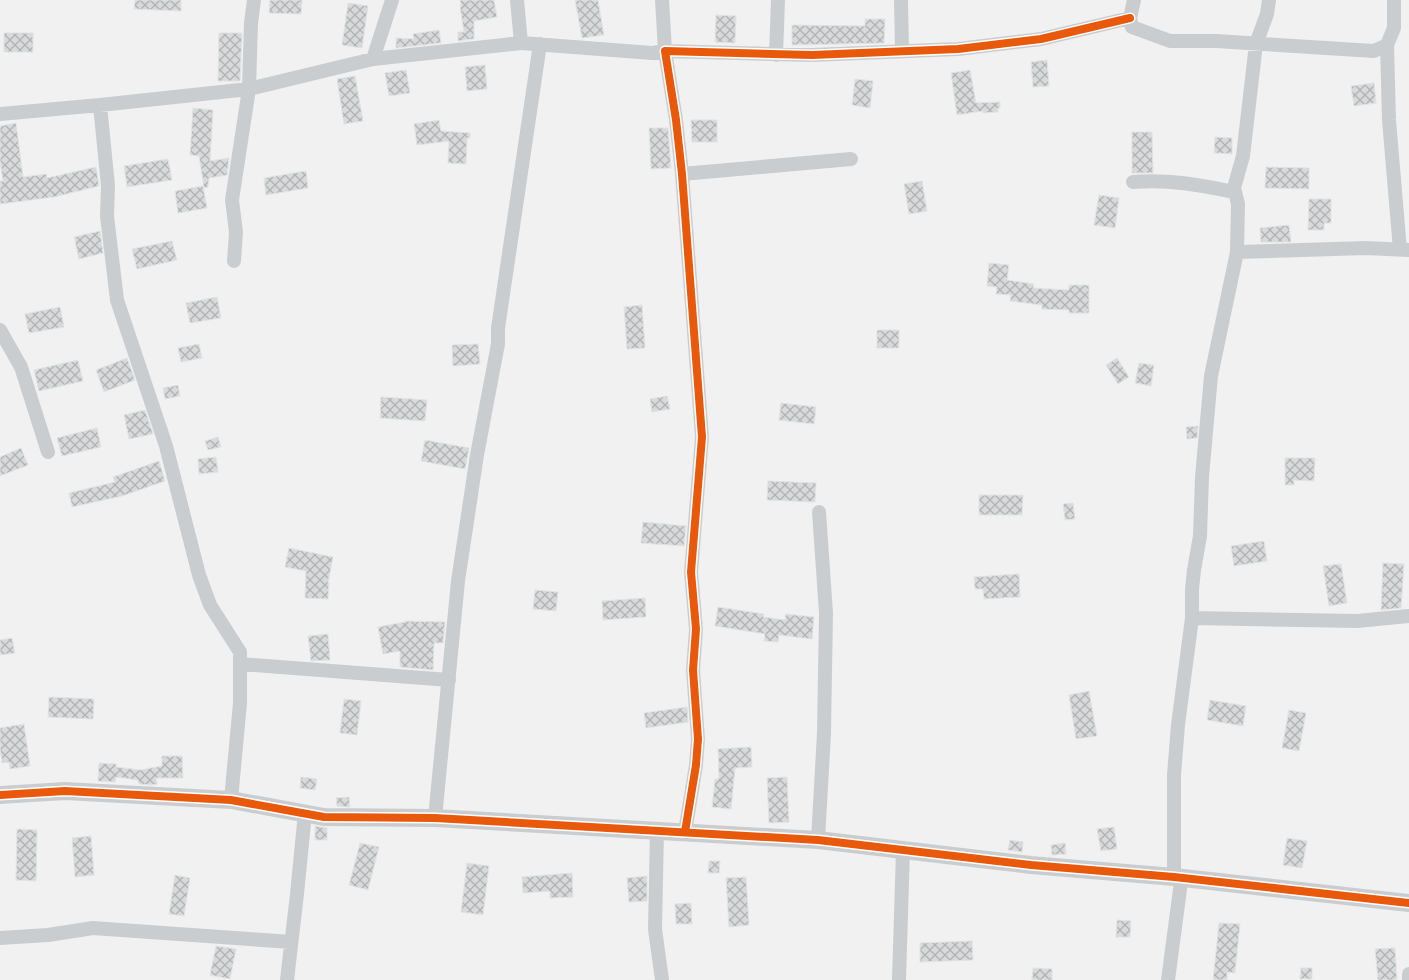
<svg xmlns="http://www.w3.org/2000/svg" width="1409" height="980" viewBox="0 0 1409 980" font-family="Inter,sans-serif">
<defs>
<pattern id="building-cross-hatch" width="8" height="8" patternUnits="userSpaceOnUse" patternTransform="scale(1.25)"><rect width="8" height="8" fill="#d7d9da"/><path d="M0 0l8 8M0 8l8-8" fill="none" stroke="#b0b3b4"/></pattern>
</defs>
<rect width="100%" height="100%" fill="#f1f1f1"/>
<!-- building -->
<path fill="url(#building-cross-hatch)" stroke="#e2e3e4" d="M135,0H181V11L134,9Z
M270,0H302L301,14L269,13Z
M460,0H494L497,17L474,21V39L458,41V32H464L460,7L461,6Z
M575,0H598L604,35L582,38Z
M348,3L368,6L362,48L342,45Z
M716,15L736,16L735,43L715,42Z
M865,19H885L884,43L792,45V25L865,26Z
M439,30L441,43L396,48V38L414,39L413,34Z
M4,33H33V52H4Z
M219,33H242L240,81H218Z
M1047,60L1049,86L1033,87L1031,62Z
M485,65L487,89L467,91L465,67Z
M406,70L410,93L389,96L385,73Z
M970,70L976,103L1000,102V108H998V112L983,113V111L957,115L951,73Z
M355,76L363,121L344,124L337,79Z
M855,79L873,81L870,108L852,105Z
M1374,83L1376,103L1354,106L1351,86Z
M193,108L213,110L210,161L229,158L227,175L209,178L208,187L204,188L199,156L190,155Z
M439,120L441,131L470,133V138H467L466,164L448,163L449,141L417,145L414,124Z
M691,120H717V142H692Z
M16,123L23,177L46,174L47,178L96,167L99,186L54,197L0,204V181H3L0,161V126Z
M649,128H668L671,168L651,169Z
M1132,132H1152L1153,173H1132Z
M1215,137L1232,138V154L1214,153Z
M168,159L172,180L127,187L124,166Z
M1266,167L1309,168V189L1265,188Z
M306,171L308,188L266,195L264,178Z
M922,181L927,211L909,214L904,184Z
M203,186L207,208L178,213L175,191Z
M1099,195L1119,198L1115,228L1094,225Z
M1309,199H1331V223H1324V230H1308Z
M1289,225L1291,242H1261L1260,228Z
M100,231L103,253L79,259L74,237Z
M172,241L177,260L137,269L132,249Z
M989,263L1009,265L1007,280L1034,284L1033,288L1069,290V285H1089V313H1069V310L1042,309V305L1010,301L1011,295L996,294L997,287L987,286Z
M217,297L221,318L190,323L186,303Z
M642,305L645,348L627,349L624,307Z
M60,307L64,327L29,333L25,314Z
M877,330H899V348H877Z
M199,344L202,358L181,362L178,348Z
M478,344L480,364L453,366L452,345Z
M127,358L135,380L104,392L96,370Z
M1117,358L1129,377L1118,384L1106,365Z
M78,360L83,381L39,391L34,370Z
M1139,363L1154,365L1151,386L1135,383Z
M178,385L180,396L165,399L163,388Z
M667,396L670,409L652,412L650,399Z
M381,397L427,400L425,421L380,418Z
M781,403L816,407L814,424L779,420Z
M145,410L153,434L129,439L124,415Z
M1198,426L1197,438L1187,439L1186,427Z
M97,428L101,447L62,456L57,438Z
M218,437L221,447L208,450L205,441Z
M425,440L469,448L465,469L421,461Z
M21,448L28,465L0,476V457Z
M216,457L218,472L199,474L198,459Z
M1285,458H1315L1314,481L1294,480V485H1285Z
M159,461L165,481L122,496L72,507L69,493L115,482L113,477Z
M768,481L816,483L815,502L767,500Z
M979,495H1023L1022,515H979Z
M1073,503L1075,519L1065,520L1063,504Z
M643,522L686,526L684,546L641,543Z
M1264,541L1267,561L1234,566L1231,546Z
M289,548L333,557L328,583H329L328,599L305,598L306,571L285,567Z
M1383,563L1404,564L1401,608L1381,610Z
M1341,564L1347,603L1329,606L1323,566Z
M1019,574L1020,597L984,599L983,589H975L974,577Z
M535,590L558,592L556,611L533,609Z
M645,598L646,617L603,620L602,601Z
M718,607L764,614L763,617L785,620L786,614L814,617L812,639L779,635L778,642L764,641L765,634L715,626Z
M405,621L445,622L443,643H434L433,670L400,667V651L383,654L378,627L405,622Z
M328,634L330,660L311,661L308,636Z
M12,638L15,653L0,655V640Z
M1089,691L1097,736L1076,739L1069,695Z
M49,697L94,699L93,719L48,717Z
M344,699L361,701L357,735L340,733Z
M1210,700L1246,706L1243,726L1207,720Z
M687,707L688,722L646,728L644,713Z
M1289,710L1306,713L1299,751L1282,748Z
M24,724L30,766L10,769L9,762L2,763L0,749V728Z
M751,747L752,767L735,768L731,809L712,807L715,779H719L718,749Z
M162,756H182L183,778H156L157,784L151,785L139,784L138,780L116,777L115,782L98,781L99,763L116,764V767L140,770L162,766Z
M301,777L317,779L315,790L300,788Z
M787,777L789,822L769,823L767,778Z
M349,797L350,807L337,806L336,798Z
M315,826L327,828V840H315Z
M1114,827L1117,849L1101,851L1097,829Z
M17,829L37,830L36,881L16,880Z
M91,836L94,875L75,877L72,838Z
M1287,838L1307,841L1302,868L1283,865Z
M1010,840L1023,842L1022,852L1008,850Z
M360,843L379,847L368,890L349,885Z
M1065,843L1066,854L1052,855L1051,845Z
M709,861H720L719,873H708Z
M467,863L489,866L483,915L461,912Z
M572,873L573,897L550,898V891L523,893L522,877Z
M175,875L190,878L184,916L169,914Z
M647,876V901L629,902L627,878Z
M746,877L749,925L729,927L726,878Z
M691,903L692,924H676L675,904Z
M1117,920L1131,921L1130,937H1116Z
M1219,923L1240,924L1235,973L1227,972V980H1213Z
M972,941L973,960L920,962V943Z
M216,946L236,949L230,979L210,975Z
M1395,948L1397,980H1378L1375,949Z
M1033,968L1052,969V980H1032Z
M1301,968H1312V979H1300Z"/>
<g fill="none" stroke-linecap="round" stroke-linejoin="round">
<!-- minor -->
<path stroke="#cacdcf" stroke-width="14" d="M517,0L521,43
M901,0L902,50
M1134,0L1130,18L1132,27L1170,41H1216L1374,51L1387,45L1394,28V0
M1387,45L1389,120L1400,250
M776,55L778,0
M373,59L392,0
M100,105L108,186L107,216L117,300L166,446L199,575L210,605L240,652V703L231,800
M0,114L100,105L249,89L373,59L521,43L652,53L665,51L662,0
M682,174L851,159
M1133,182C1168,179 1201,185 1234,192
M1237,252L1366,248L1408,250
M234,261L236,232L232,200L249,89L251,23L254,0
M0,330L21,367L48,452
M1192,618L1357,621L1409,616
M241,664L449,680
M435,818L458,581L477,455L498,344V328L540,44
M657,830L655,929L662,980
M685,832L696,765L698,739L693,670L696,629L691,572L702,437L682,174L676,120L665,51L812,55L958,49L1041,39L1130,18
M818,840L824,733L826,613L819,512
M0,938L48,935L93,928L291,942
M287,980L297,894L305,813
M899,980L903,850
M1168,980L1181,882L1174,877V775L1178,725L1192,618V589L1194,570L1200,536L1202,477L1211,376L1237,252L1238,204L1234,188L1243,156L1256,44L1267,14L1269,0
M1409,980V974"/>
<!-- tertiary -->
<path stroke="#cacdcf" stroke-width="18" d="M0,795L65,791L231,800L324,817L435,818L818,840L1031,865L1174,877L1409,903"/>
<!-- cycleway casing -->
<g stroke="#fff" stroke-width="11">
<path id="cycleway" d="M0,795L65,791L231,800L324,817L435,818L818,840L1031,865L1174,877L1409,903
M685,832L696,765L698,739L693,670L696,629L691,572L702,437L682,174L676,120L665,51L812,55L958,49L1041,39L1130,18"/>
</g>
<!-- cycleway -->
<use href="#cycleway" stroke="#e8590c" stroke-width="8"/>
</g>
</svg>
